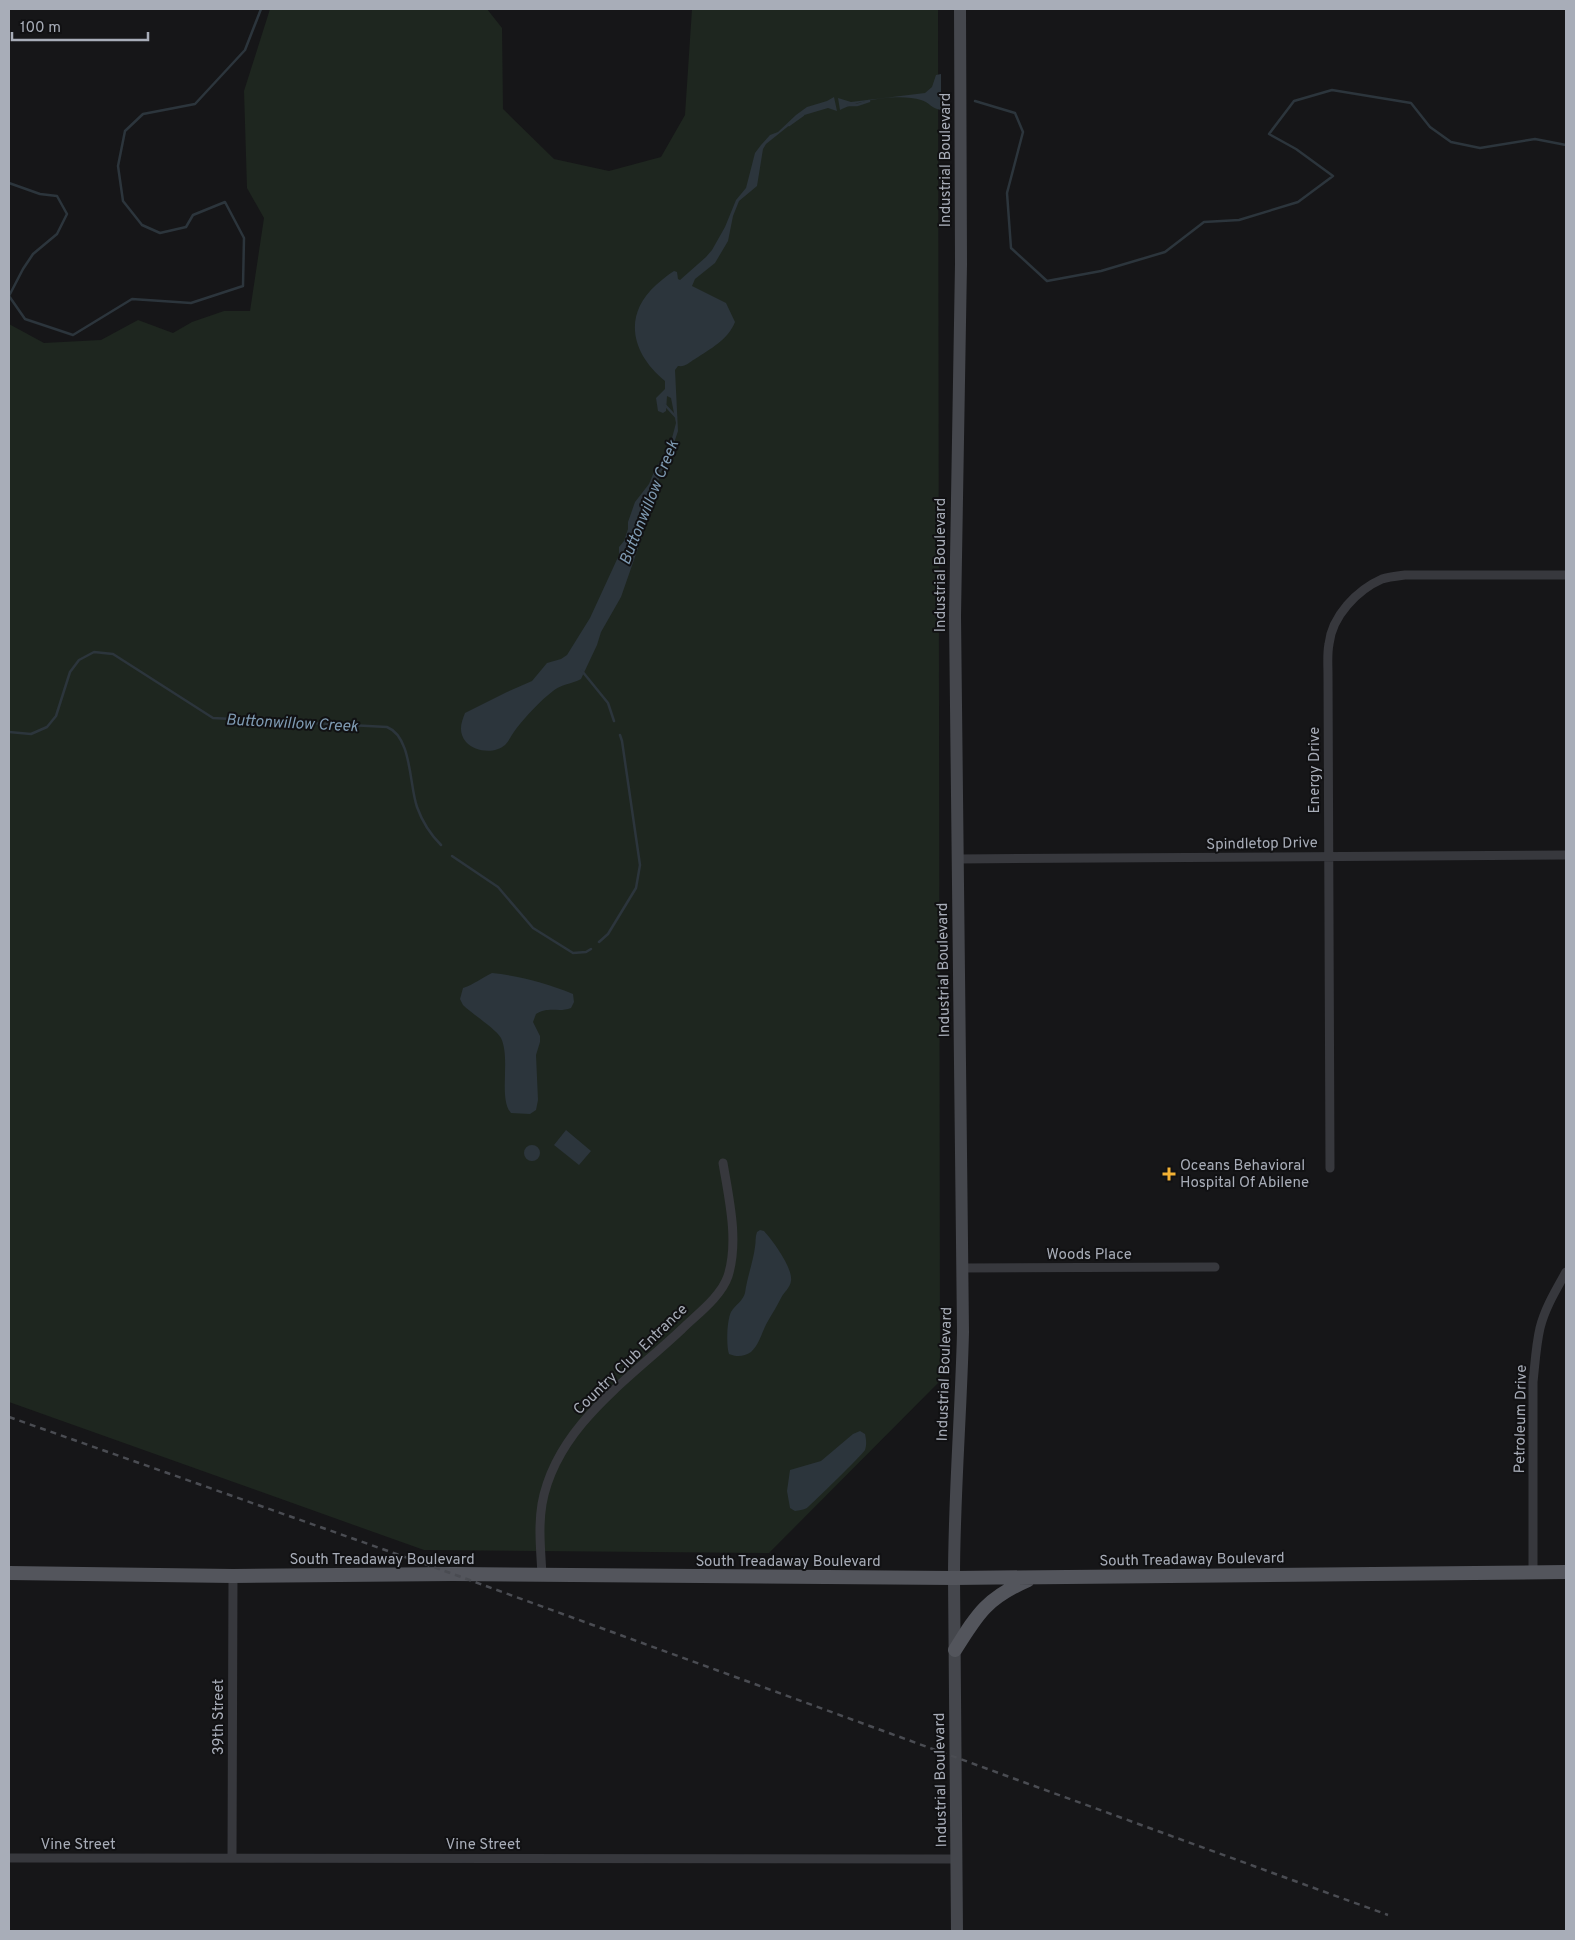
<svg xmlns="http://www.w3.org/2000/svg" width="1575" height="1940" viewBox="0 0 1575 1940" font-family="Overpass,sans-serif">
<rect width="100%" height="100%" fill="#161618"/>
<!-- green -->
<path fill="#1e261f" d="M270,9H487L502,28L503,109L554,159L609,171L661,157L685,115L692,9H938L940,1381L769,1553L424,1550L9,1402V324L44,343L101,340L138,320L173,333L192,322L224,311H250L264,218L247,188L244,91Z"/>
<!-- water -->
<path fill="#2c353c" d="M941,74V110C932,109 929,102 921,100C900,93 858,100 840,110L838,98L851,102L925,93L932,87L936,75Z
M834,97L837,111L828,108L801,116L766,144L763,149L757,186L739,201L733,216L728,241L715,263L695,279L692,286L726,303L735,322C728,340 710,349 695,359C688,363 686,367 678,366L675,370L678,431L668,461L659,475L658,490L651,511L621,597L601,632L597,645L581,679C572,684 561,684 553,691C539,702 527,715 516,729C512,734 509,741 505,745C495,754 475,752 466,742C458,732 461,723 465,713L507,692L532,681L547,663L561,659L567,655L590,618L619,555V547L624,541L628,529V522L635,502L649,484L656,467L664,457L671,442L676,423L671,398L667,396L666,411L663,413L658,411L656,398L665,389V381C632,354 622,316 656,285C662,280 667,275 674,271L677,272L678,279L680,280L706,257L712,250L725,227L736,200L746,188L755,153L761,145L770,135L778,132L796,115L807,107L827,101Z
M492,973C520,976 547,983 573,994L574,1002L571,1008C559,1013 549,1006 536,1014L533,1022L540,1036V1042L536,1055L538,1100L536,1110L530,1114L511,1113C498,1098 511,1059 501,1038C495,1028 472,1014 463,1005L460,999L463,988C475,984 481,978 492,973Z
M566,1130L591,1151L579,1165L554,1145Z
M524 1153a8 8 0 1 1 16 0a8 8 0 1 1-16 0Z
M760,1230L764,1231C773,1241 793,1268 791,1281C790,1288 784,1292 781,1298C777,1306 772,1314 768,1321C762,1331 760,1344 751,1352C744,1357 736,1357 729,1354C726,1345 727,1320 731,1312C735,1305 743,1301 745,1293C747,1278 753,1262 755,1247C756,1242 755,1237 757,1232Z
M860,1431L865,1434C866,1439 867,1444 865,1450C863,1454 812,1504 807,1508C803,1510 799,1510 795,1511L790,1508L787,1491L790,1470L821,1461L853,1434Z"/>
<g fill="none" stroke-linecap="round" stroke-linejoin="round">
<!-- stream -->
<path stroke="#2c353c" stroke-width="2.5" d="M939,100H948
M975,101L1015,113L1023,132L1007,193L1011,248L1047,281L1101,271L1165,252L1204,222L1239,220L1298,202L1333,176L1296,149L1269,134L1294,101L1332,90L1411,103L1430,127L1451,142L1480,148L1535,139L1566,145
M848,105H857L869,101
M789,125L803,115
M9,183L40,194L57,196L67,214L57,234L33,254L23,269L9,296L25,319L73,335L132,299L191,303L243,286L244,238L225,202L193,215L186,227L160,233L142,225L123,201L118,166L125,131L143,114L195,104L245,50L261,9
M665,405L676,417
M582,671L608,703L614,721
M9,732L31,734L47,727L56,716L70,672L79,660L94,652L113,654L213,718L387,727C412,737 409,784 417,807C422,821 430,834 441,845
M452,856L498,887L533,928L573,953L586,952L591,949
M599,942L608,934L636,888L640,865L622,741L620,735"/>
<!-- street -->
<path stroke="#37383d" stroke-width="9" d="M958,859L1566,855
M1330,1168L1328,675C1328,665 1327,654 1329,644C1332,616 1357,590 1382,579C1388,577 1397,576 1405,575H1566
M963,1268L1215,1267
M1533,1572V1382C1535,1364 1536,1345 1540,1328C1545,1308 1556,1290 1566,1272
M542,1576C541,1552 538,1528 542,1504C556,1427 628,1380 681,1330C696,1315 721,1297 728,1276C739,1241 729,1199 723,1163
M9,1858L957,1859
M232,1858L233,1576"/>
<!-- secondary -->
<path stroke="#45474d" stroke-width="12" d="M957,1931C957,1814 954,1696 954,1578C954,1496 961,1414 963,1332L955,616L961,264L960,9"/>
<!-- primary -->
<path stroke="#53555c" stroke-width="14" d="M9,1573L233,1576L453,1574L954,1578L1566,1572
M955,1650C978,1613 987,1598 1028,1580"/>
<!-- rail -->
<path stroke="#4a4c52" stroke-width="2.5" stroke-dasharray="6 5" stroke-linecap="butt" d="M9,1417L453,1574L1388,1915"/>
</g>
<!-- markers -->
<path fill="#f2b134" stroke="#111113" stroke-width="2" d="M1166.5 1166.5h5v5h5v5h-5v5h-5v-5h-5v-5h5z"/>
<g text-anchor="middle" stroke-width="4" stroke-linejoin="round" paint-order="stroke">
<!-- street labels -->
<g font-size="15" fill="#a8adb8" stroke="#111113">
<text transform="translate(945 160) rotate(-90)" y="5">Industrial Boulevard</text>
<text transform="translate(940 565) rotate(-90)" y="5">Industrial Boulevard</text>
<text transform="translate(1314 770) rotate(-90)" y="5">Energy Drive</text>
<text transform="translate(1262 843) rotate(-1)" y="5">Spindletop Drive</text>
<text transform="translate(943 970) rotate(-91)" y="5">Industrial Boulevard</text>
<text x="1089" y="1259">Woods Place</text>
<text transform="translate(630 1359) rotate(-44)" y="5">Country Club Entrance</text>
<text transform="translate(944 1374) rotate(-88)" y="5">Industrial Boulevard</text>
<text transform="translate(1520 1419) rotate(-89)" y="5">Petroleum Drive</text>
<text x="382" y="1564">South Treadaway Boulevard</text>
<text transform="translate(1192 1559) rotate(-1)" y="5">South Treadaway Boulevard</text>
<text x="788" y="1566">South Treadaway Boulevard</text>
<text transform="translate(218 1717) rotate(-90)" y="5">39th Street</text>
<text transform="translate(940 1780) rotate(-91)" y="5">Industrial Boulevard</text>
<text x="78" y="1849">Vine Street</text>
<text x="483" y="1849">Vine Street</text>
</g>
<!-- poi labels -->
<g font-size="15" fill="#a8adb8" stroke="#111113" text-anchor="start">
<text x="1180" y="1170">Oceans Behavioral<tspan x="1180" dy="17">Hospital Of Abilene</tspan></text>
</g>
<!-- water labels -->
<g font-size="16" font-style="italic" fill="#7f9bb3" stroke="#111113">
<text transform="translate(648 502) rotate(-68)" y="6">Buttonwillow Creek</text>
<text transform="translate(292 722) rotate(3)" y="6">Buttonwillow Creek</text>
</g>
</g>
<!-- border -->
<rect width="1575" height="1940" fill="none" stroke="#a8adb8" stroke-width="20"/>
<!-- scale -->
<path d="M12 32v8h136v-8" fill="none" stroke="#a8adb8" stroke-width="2.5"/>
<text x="20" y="32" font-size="15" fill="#a8adb8" stroke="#111113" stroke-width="4" paint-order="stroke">100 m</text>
</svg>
